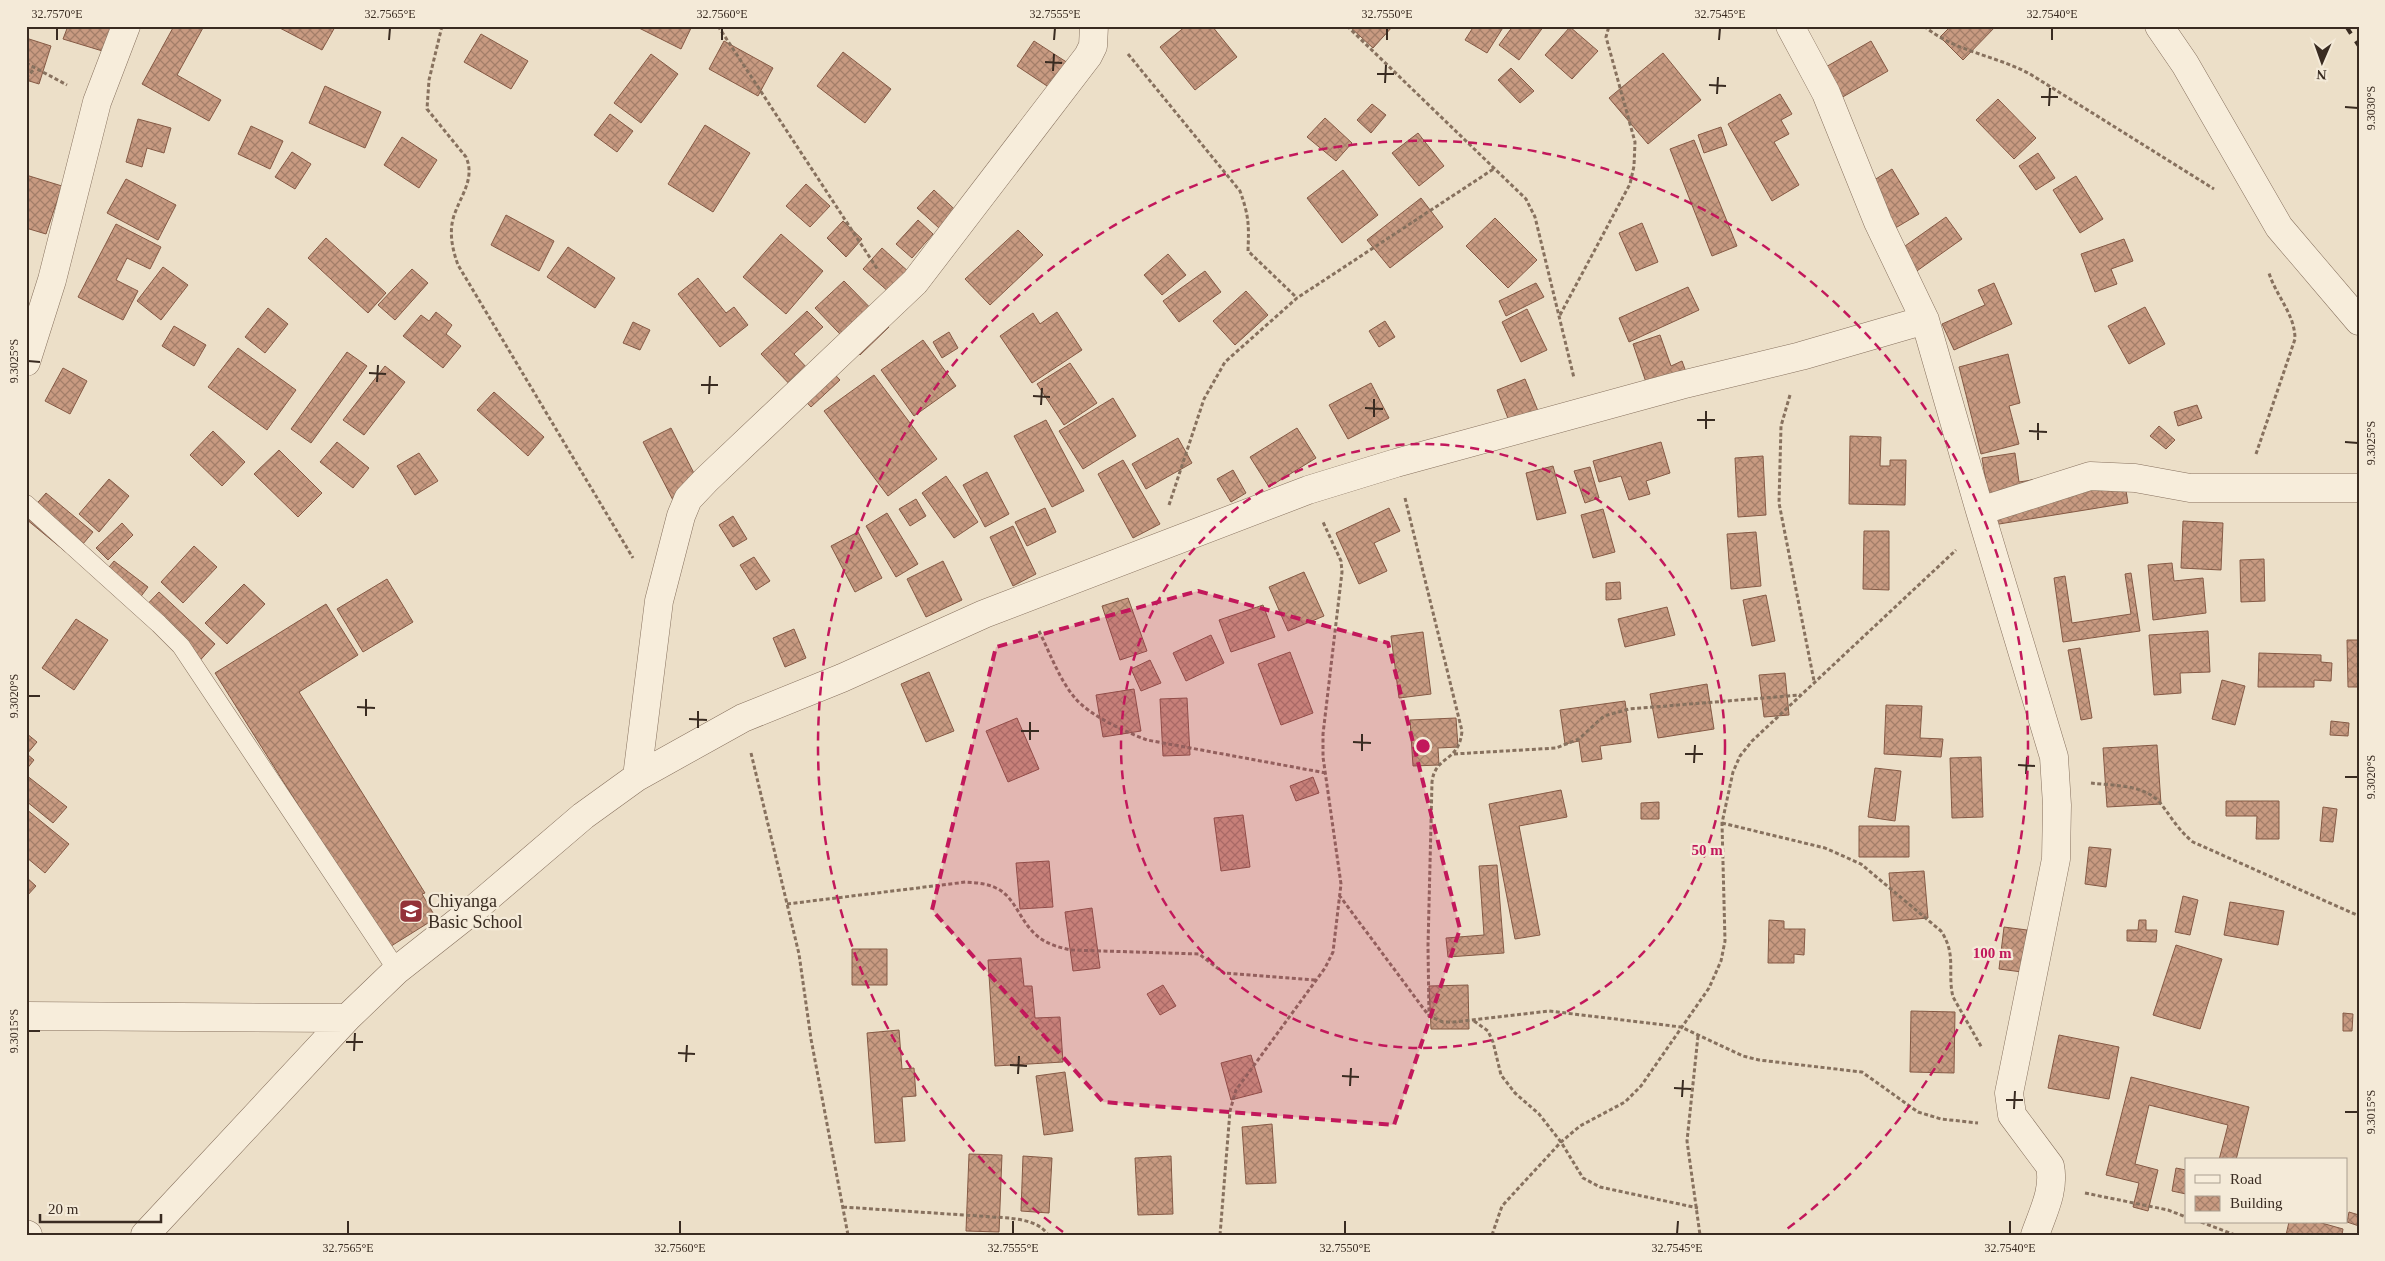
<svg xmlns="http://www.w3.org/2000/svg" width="2385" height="1261" viewBox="0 0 2385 1261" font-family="Georgia,serif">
<defs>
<pattern id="building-cross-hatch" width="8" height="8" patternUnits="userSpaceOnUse" patternTransform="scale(1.25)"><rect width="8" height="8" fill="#c89a81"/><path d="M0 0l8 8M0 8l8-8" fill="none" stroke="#a37e69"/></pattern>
</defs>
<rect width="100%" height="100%" fill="#ecdfc8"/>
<!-- building -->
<path fill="url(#building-cross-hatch)" stroke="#855a45" d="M68,26H117L109,53L63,39Z
M174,26H204L177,75L221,100L209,121L142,84Z
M276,26H333L335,27L322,50Z
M635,26H692L681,49Z
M1186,26H1212L1237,57L1195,90L1160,47Z
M1349,26H1393L1373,48Z
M1474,26H1504L1487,53L1465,40Z
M1513,26H1544L1519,60L1499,45Z
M1951,26H1996L1963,60L1940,37Z
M1570,27L1598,51L1572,79L1545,55Z
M481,34L528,61L511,89L464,62Z
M26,38L51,46L39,84L26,80Z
M724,41L773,68L758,96L709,69Z
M1034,41L1085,74L1068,100L1017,66Z
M1871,41L1888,71L1834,102L1817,72Z
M843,52L891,89L865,123L817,86Z
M1663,53L1701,100L1648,144L1609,98Z
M651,54L678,74L641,123L614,103Z
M1511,68L1534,91L1520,103L1498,80Z
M325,86L381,112L365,148L309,123Z
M1780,94L1792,114L1781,120L1789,134L1774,142L1799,185L1772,201L1728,124Z
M1998,99L2036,138L2014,159L1976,120Z
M1372,104L1386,115L1371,133L1357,120Z
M610,114L633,131L617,152L594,135Z
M1325,118L1352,143L1336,161L1307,137Z
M138,119L171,128L164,153L147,148L142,167L126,162Z
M705,125L750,153L713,212L668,184Z
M251,126L283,141L270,169L238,154Z
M1721,127L1727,145L1704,153L1698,135Z
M1418,133L1444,166L1419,186L1392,153Z
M402,137L437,160L419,188L384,165Z
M1694,140L1737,246L1712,256L1670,149Z
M292,152L311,164L295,189L275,177Z
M2038,153L2055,178L2036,190L2019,166Z
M1892,169L1919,214L1892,230L1866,185Z
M1343,170L1378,215L1342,243L1307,198Z
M26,175L62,186L46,234L26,228Z
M2076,176L2103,219L2080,233L2053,190Z
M126,179L176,205L158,240L107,213Z
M806,184L830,206L810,227L786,206Z
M934,190L966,220L950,238L917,208Z
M1421,198L1443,227L1390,268L1367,240Z
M506,215L554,241L539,271L491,245Z
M1946,217L1962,239L1914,273L1898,251Z
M1495,218L1537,260L1508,288L1466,246Z
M918,220L933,234L912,258L896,244Z
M843,221L862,239L846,257L827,238Z
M1642,223L1658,262L1636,271L1619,233Z
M116,224L161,247L150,269L127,258L116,280L138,291L123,320L78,297Z
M1018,230L1043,255L990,305L965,279Z
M781,234L823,271L786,314L743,277Z
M326,238L386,293L368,313L308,258Z
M2124,239L2133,261L2111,269L2117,284L2095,292L2081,254Z
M568,247L615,278L595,308L547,277Z
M882,248L919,281L900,302L863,269Z
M1168,254L1186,275L1162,295L1144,275Z
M163,267L188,285L161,320L137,301Z
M412,269L428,283L395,320L378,305Z
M1205,271L1221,292L1179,322L1163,301Z
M698,278L726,313L734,307L748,325L720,347L678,294Z
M844,281L889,327L860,355L815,308Z
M1536,283L1544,297L1506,316L1499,301Z
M1994,283L2012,324L1954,350L1942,324L1985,305L1978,290Z
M1688,287L1699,310L1629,342L1619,318Z
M1246,291L1268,315L1235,345L1213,321Z
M2145,307L2165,344L2129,364L2108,326Z
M268,308L288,324L265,353L245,337Z
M1527,309L1547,350L1521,362L1502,322Z
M807,311L823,327L794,354L809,370L820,359L840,380L811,407L761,354Z
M436,312L452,325L446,334L461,346L443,368L403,336L421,315L429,321Z
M1057,312L1082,350L1032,383L1000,336L1033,313L1040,324Z
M1385,321L1395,337L1379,347L1369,331Z
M633,322L650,330L640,350L623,343Z
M174,326L206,345L194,366L162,346Z
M949,332L958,348L942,358L933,342Z
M1660,335L1671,366L1682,361L1690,383L1651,397L1633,344Z
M923,340L956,386L914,416L881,370Z
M238,348L296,390L267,430L208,387Z
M347,352L367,366L311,443L291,429Z
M2008,354L2020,403L2009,406L2019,444L1981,454L1959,367Z
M1070,363L1097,403L1064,425L1037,384Z
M385,366L405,382L364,435L343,420Z
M63,368L87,381L70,414L45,401Z
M874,375L937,459L888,496L824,411Z
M1525,379L1545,428L1516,439L1497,390Z
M1371,383L1389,418L1348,439L1329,405Z
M494,392L544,437L528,456L477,410Z
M1113,398L1136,436L1083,469L1059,431Z
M2197,405L2202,418L2178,426L2174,412Z
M1046,420L1084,491L1052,507L1014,436Z
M2159,426L2175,440L2166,449L2150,436Z
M671,428L703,491L675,504L643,442Z
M1297,428L1316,458L1269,487L1250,457Z
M213,431L245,462L222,486L190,455Z
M1850,436L1881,437L1880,466H1890V460H1906L1905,505L1849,504Z
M1178,438L1192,463L1146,489L1132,464Z
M337,442L369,468L353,488L320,462Z
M1661,442L1670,473L1646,481L1650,494L1629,500L1621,476L1599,482L1593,461Z
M279,450L322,493L298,517L254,474Z
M419,453L438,481L415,495L397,466Z
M2015,453L2019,482L2122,466L2128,503L1993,525L1982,458Z
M1763,456L1766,515L1738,517L1735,458Z
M1123,460L1160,524L1133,538L1098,474Z
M1553,466L1566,513L1537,520L1526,473Z
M1590,467L1599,498L1585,503L1574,471Z
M1233,470L1246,493L1231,502L1217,479Z
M987,472L1009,514L985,527L963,485Z
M946,476L978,522L954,538L922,493Z
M109,479L129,496L99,532L79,514Z
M46,493L93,532L72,557L26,519V516Z
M916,499L926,516L910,526L899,509Z
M1045,508L1056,532L1027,546L1015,522Z
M1389,508L1400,531L1374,543L1387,571L1359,584L1336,533Z
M1603,509L1615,552L1593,558L1581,515Z
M887,513L918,564L896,577L866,526Z
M733,516L747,539L733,547L719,525Z
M2183,521L2223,523L2221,570L2181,568Z
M122,523L133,535L108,560L96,548Z
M1013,526L1036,574L1013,586L990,537Z
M1864,531H1889V590L1863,589Z
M858,532L882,578L855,592L831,546Z
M1756,532L1761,586L1731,589L1727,534Z
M194,546L217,567L183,603L161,582Z
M754,557L770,581L756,590L740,565Z
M2264,559L2265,601L2241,602L2240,560Z
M114,561L148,587L136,603L101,577Z
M943,561L962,600L926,617L907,579Z
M2172,563L2174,581L2203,578L2206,613L2153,620L2148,565Z
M1304,572L1324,616L1288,631L1269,587Z
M2131,573L2140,631L2063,642L2054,578L2065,576L2072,623L2131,614L2125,574Z
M387,579L413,622L363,652L337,609Z
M1620,582L1621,599L1606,600V583Z
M244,584L265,604L227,644L205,623Z
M159,592L215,644L194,667L137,615Z
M1766,595L1775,641L1752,646L1743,600Z
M1128,598L1147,651L1120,660L1102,606Z
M326,604L358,655L299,692L425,893L422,894L436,918L388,948L215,673Z
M1263,605L1275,637L1231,652L1219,620Z
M1667,607L1675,635L1625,647L1618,619Z
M76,619L108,640L74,690L42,668Z
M794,629L806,658L785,667L773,638Z
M2208,631L2210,672L2180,673L2181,693L2154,695L2149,635Z
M1423,632L1431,694L1399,698L1391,636Z
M1211,635L1224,663L1186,681L1173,653Z
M2347,640H2359V687H2348Z
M2080,648L2092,718L2081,720L2068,650Z
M1290,652L1313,713L1281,725L1258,664Z
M2259,653L2321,655V662L2332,663L2331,681L2314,680V687H2258Z
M1150,660L1161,683L1141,691L1131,669Z
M929,672L954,731L926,742L901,684Z
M1785,673L1789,715L1764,717L1759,675Z
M2222,680L2245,686L2235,725L2212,719Z
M1707,684L1714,729L1658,738L1650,694Z
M1134,689L1141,731L1103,737L1096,695Z
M1187,698L1190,755L1163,756L1160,699Z
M1625,701L1631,742L1600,746L1602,759L1582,762L1579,741L1565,744L1560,710Z
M1886,705L1922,706L1920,738L1943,739L1941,757L1884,754Z
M1017,718L1039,769L1008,782L986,731Z
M1456,718L1458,747L1438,748L1439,765L1413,766L1410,720Z
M2331,721L2349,723L2348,736L2330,735Z
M26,733L37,742L27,754L34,760L26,770Z
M2157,745L2161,804L2107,807L2103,748Z
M1981,757L1983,817L1952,818L1950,758Z
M1875,768L1901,771L1895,821L1868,817Z
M26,775L67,807L53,823L26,801Z
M1313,777L1319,793L1296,801L1290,786Z
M1561,790L1567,817L1519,826L1540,935L1515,939L1489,804Z
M2226,801H2279V839H2256L2257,816H2226Z
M1659,802V819H1641V803Z
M2323,807L2337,809L2333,842L2320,841Z
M26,809L69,844L45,873L26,857Z
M1243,815L1250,867L1221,871L1214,818Z
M1859,826H1909V857H1859Z
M2089,847L2111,849L2106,887L2085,884Z
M1049,861L1053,907L1020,909L1016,863Z
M1497,865L1504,953L1448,957L1446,938L1484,935L1479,866Z
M1924,871L1928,918L1893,921L1889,873Z
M26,877L36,886L26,897Z
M2183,896L2198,900L2190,935L2175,932Z
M2230,902L2284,911L2278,945L2224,935Z
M1092,908L1100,968L1073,971L1065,912Z
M1769,920L1784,921V929H1805L1804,955L1794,954V963H1768Z
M2139,920H2146V930H2157L2156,942L2127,941V930H2138Z
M2004,927L2027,930L2022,972L1999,969Z
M2176,945L2222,959L2200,1029L2153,1015Z
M852,949H887V985H852Z
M1021,958L1024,986H1032L1035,1018L1060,1017L1063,1062L995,1066L988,960Z
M1163,985L1176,1006L1160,1015L1147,994Z
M1468,985L1469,1029H1431L1429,986Z
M1911,1011L1955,1012L1954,1073L1910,1072Z
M2343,1013L2353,1014L2352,1031H2343Z
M899,1030L902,1069L914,1068L916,1096L902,1097L905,1141L875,1143L867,1033Z
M2059,1035L2119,1047L2109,1099L2048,1088Z
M1251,1055L1262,1092L1231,1100L1221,1063Z
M1065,1072L1073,1131L1044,1135L1036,1076Z
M2131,1077L2249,1107L2236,1160H2219L2228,1125L2149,1105L2135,1164L2158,1170L2148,1211L2133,1207L2139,1183L2106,1175Z
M1272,1124L1276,1183L1246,1184L1242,1127Z
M969,1154L1002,1155L999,1232L966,1231Z
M1023,1156L1052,1158L1049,1213L1021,1211Z
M1171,1156L1173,1214L1138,1215L1135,1158Z
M2176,1168L2186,1170V1194L2172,1191Z
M2349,1212L2359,1215V1226L2347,1222Z
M2289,1222H2318L2343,1229L2342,1235H2286Z"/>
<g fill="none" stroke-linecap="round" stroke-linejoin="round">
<!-- lane casing -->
<g stroke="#87715e" stroke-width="19">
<path id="lane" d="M26,504L159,624L181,646L397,970"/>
</g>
<!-- street casing -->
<g stroke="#87715e" stroke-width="29">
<path id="street" d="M1790,26L1826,93L1878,222L1925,320L1980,511L2054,757L2057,805L2056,859L2009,1093L2012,1115L2050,1166C2055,1190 2043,1212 2035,1235
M2159,26L2185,64L2279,227L2359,321
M26,362L52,280L97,102L126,26
M1980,511L2090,476L2135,478L2190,488H2359
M637,777L659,601L681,516L688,499L706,480L915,282L1088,56L1093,46L1094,26
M26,1016L347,1018
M26,1234L28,1235
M145,1235L347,1018L397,970L473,910L583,816L637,777L743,718L842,678L984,614L1308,490L1396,463L1681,385L1801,356L1925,320"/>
</g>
<!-- path -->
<path stroke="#87715e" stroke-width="3" stroke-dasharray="4 2.5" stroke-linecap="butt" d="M442,26L429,80L427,109L466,157C476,180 459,197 453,219C449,235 453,251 458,265L633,558
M718,26L878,270
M1347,26L1526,199L1535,217L1574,378
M1924,26C1955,52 1995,55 2030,74L2214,189
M1128,54L1240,191C1249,216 1249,225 1248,251L1297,298
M26,63L67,85
M26,78L35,68
M1560,315L1630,184L1634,166L1635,142L1606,37L1609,26
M1790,395L1781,426L1779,503L1814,681
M2256,454L2295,339C2295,314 2276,296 2269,273
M1405,498L1462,731C1459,763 1435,755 1432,782L1428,946L1429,1015
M1169,505L1204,399L1225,362L1297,298L1495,168
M1039,631C1050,653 1059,679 1075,698C1090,716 1126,732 1147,740L1326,773
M751,753L799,954L811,1039L848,1235
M1454,754L1556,748L1579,739L1604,716L1629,709L1800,695
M2091,783C2114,786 2145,784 2161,804C2172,818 2179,831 2193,842L2359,916
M1722,823L1825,848L1861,864L1941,931C1957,955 1947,972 1953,997L1982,1048
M1339,895L1429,1016L1443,1022H1454L1549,1011L1681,1027L1743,1056L1759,1060L1862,1072L1918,1112L1941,1119L1978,1123
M787,904L966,882C976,883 986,883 996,888C1014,896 1019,918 1033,932C1043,943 1057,947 1071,950L1199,954L1224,973L1316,980
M1474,1021L1488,1031L1493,1042L1501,1075L1515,1093L1539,1114L1561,1142L1583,1178L1600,1187L1698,1208
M1698,1036L1687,1141L1700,1235
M2085,1193L2168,1210L2186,1217
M843,1207L1009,1218C1023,1220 1040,1222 1048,1235
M2201,1222L2235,1235
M1220,1235L1230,1111L1236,1090L1325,968L1333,952L1341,884L1323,757V734L1342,572L1341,561L1323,522
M1492,1235L1502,1206L1561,1142L1580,1126L1625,1102L1641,1086L1709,988L1721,961L1725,941L1722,823L1733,772L1740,756L1752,741L1956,550"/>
<!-- lane -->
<use href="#lane" stroke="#f7eddb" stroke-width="18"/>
<!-- street -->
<use href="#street" stroke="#f7eddb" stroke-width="28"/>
<!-- rail -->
<path stroke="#392b21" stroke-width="4" stroke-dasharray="9 9" stroke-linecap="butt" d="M2346,26L2359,46"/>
</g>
<!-- marked area -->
<path fill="#c2185b" fill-opacity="0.2" stroke="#c2185b" stroke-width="4" stroke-dasharray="10 6" stroke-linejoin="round" d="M1198,591L1388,643L1460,929L1394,1125L1103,1102L932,910L996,647Z"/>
<!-- ticks -->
<path fill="none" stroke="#392b21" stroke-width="2" d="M57,40V28M389,40L390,28M722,40V28M1054,40L1055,28M1387,40V28M1719,40L1720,28M2052,40V28M1045,62L1062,63M1053,71L1054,54M1377,74H1394M1385,83L1386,65M1709,85L1726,86M1717,94L1718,77M2041,97H2058M2049,106L2050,88M2345,107L2358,108M28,361L40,362M369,373L386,374M377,382L378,365M701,385H718M709,394L710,376M1033,396L1050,397M1041,405L1042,388M1365,408L1383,409M1374,417V399M1697,420H1715M1706,429V411M2029,431L2047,432M2038,440V423M2345,442L2358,443M28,696H40M357,707L375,708M366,716V699M689,719L707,720M698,728V711M1021,731H1039M1030,740V722M1353,742L1371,743M1362,751V734M1685,754H1703M1694,763L1695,745M2018,765L2035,766M2026,774L2027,757M2345,777H2358M28,1031H40M346,1042H363M354,1051L355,1033M678,1053L695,1054M686,1062L687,1045M1010,1065L1027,1066M1018,1074L1019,1056M1342,1076L1359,1077M1350,1086L1351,1068M1674,1088L1691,1089M1682,1097L1683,1080M2006,1100H2023M2014,1109L2015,1091M2345,1112H2358M348,1234V1221M680,1234V1221M1013,1234V1221M1345,1234V1221M1677,1234L1678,1221M2010,1234V1221"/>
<!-- distance rings -->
<g fill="none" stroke="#c2185b" stroke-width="2.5" stroke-dasharray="9 6">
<circle cx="1423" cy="746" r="302"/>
<path d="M1063 1232A605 605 0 1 1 1783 1232"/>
</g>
<!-- icons -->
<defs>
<g id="school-square" transform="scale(1.25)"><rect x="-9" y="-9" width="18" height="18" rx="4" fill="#933239" stroke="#f4ead8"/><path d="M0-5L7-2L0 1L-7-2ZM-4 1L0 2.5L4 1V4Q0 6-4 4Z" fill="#fff"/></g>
</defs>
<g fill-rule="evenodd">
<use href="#school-square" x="411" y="911"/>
</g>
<g text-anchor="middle" stroke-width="4.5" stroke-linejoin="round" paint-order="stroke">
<!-- poi labels -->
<g font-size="18" fill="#392b21" stroke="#f4ead8" text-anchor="start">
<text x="428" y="907">Chiyanga<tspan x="428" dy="21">Basic School</tspan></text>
</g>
</g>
<circle cx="1423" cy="746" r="8" fill="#c2185b" stroke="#f4ead8" stroke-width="2.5"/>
<g font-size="15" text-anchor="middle" font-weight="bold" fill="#c2185b" stroke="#f4ead8" stroke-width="4.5" stroke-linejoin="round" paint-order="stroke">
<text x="1707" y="855">50 m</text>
<text x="1992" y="958">100 m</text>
</g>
<!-- border -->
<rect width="2385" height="1261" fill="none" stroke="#f4ead8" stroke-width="55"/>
<!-- legend -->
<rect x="2185" y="1158" width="162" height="65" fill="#f4ead8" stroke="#a99e8f"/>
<rect x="2195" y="1175" width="25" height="8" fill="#f7eddb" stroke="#a99e8f"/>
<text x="2230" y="1184" font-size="15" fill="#392b21">Road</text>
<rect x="2195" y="1196" width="25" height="15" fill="url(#building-cross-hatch)" stroke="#a99e8f"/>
<text x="2230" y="1208" font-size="15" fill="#392b21">Building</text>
<!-- north arrow -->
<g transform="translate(2322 62) rotate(182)" stroke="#f4ead8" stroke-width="4" paint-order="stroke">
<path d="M0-4L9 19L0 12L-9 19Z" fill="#392b21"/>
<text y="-8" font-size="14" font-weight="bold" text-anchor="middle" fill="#392b21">N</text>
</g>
<!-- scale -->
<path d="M40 1214v8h121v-8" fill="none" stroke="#392b21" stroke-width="2.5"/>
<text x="48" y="1214" font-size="15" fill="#392b21" stroke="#f4ead8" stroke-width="4" paint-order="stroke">20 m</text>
<rect x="28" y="28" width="2330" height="1206" fill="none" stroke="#392b21" stroke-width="2"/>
<g font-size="12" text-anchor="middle" fill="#392b21">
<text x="57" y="18">32.7570°E</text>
<text x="390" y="18">32.7565°E</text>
<text x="722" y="18">32.7560°E</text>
<text x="1055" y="18">32.7555°E</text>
<text x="1387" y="18">32.7550°E</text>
<text x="1720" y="18">32.7545°E</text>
<text x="2052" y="18">32.7540°E</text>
<text transform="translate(2371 108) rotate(-90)" y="4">9.3030°S</text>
<text transform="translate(14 361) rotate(-90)" y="4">9.3025°S</text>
<text transform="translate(2371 443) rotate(-90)" y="4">9.3025°S</text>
<text transform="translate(14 696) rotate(-90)" y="4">9.3020°S</text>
<text transform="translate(2371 777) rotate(-90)" y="4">9.3020°S</text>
<text transform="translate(14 1031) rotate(-90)" y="4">9.3015°S</text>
<text transform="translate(2371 1112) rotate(-90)" y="4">9.3015°S</text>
<text x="348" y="1252">32.7565°E</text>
<text x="680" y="1252">32.7560°E</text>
<text x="1013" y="1252">32.7555°E</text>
<text x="1345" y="1252">32.7550°E</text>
<text x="1677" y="1252">32.7545°E</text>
<text x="2010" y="1252">32.7540°E</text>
</g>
</svg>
